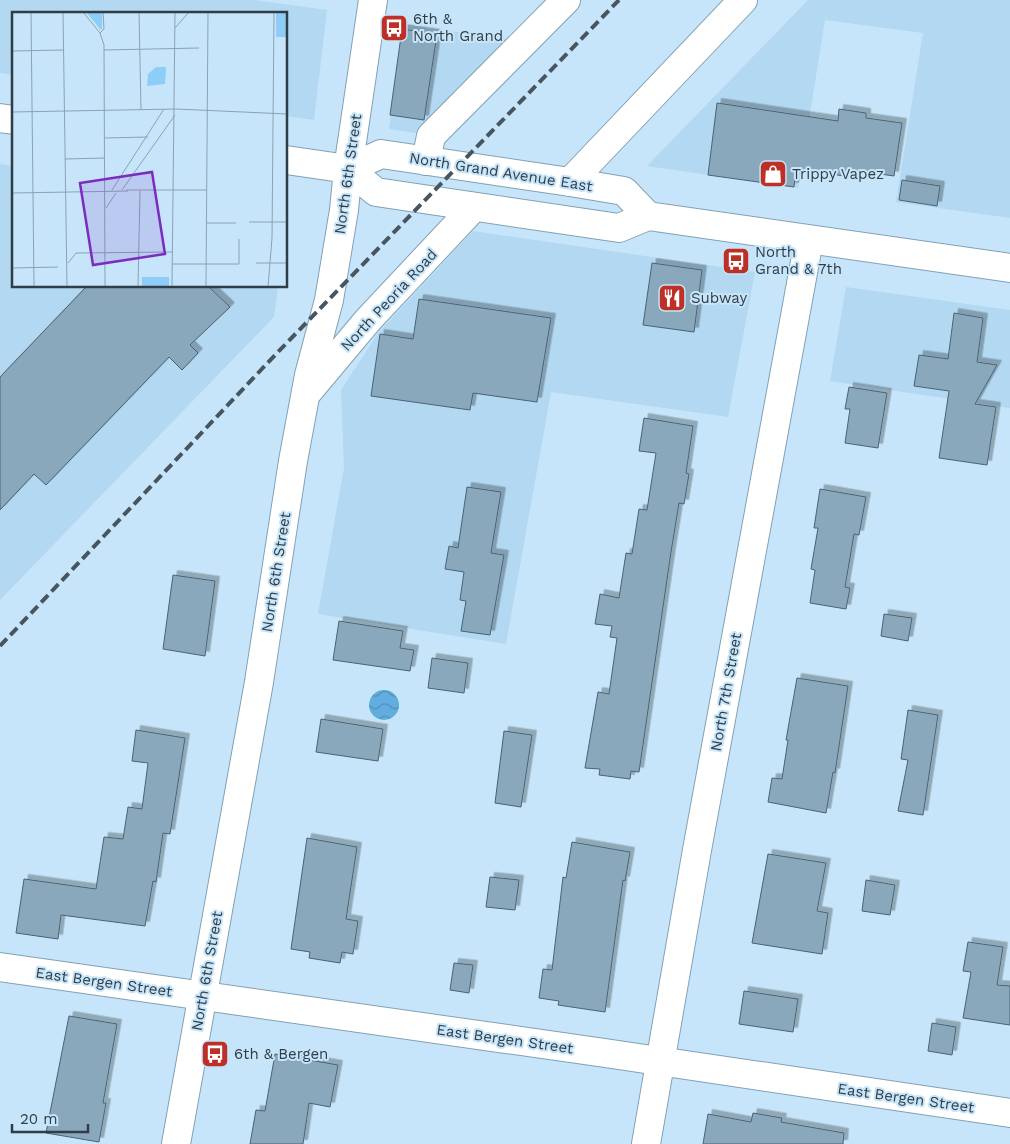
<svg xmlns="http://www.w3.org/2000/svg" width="1010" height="1144" viewBox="0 0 1010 1144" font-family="'Work Sans',sans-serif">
<defs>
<pattern id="water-waves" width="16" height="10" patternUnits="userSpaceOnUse" patternTransform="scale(1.25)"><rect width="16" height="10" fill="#60aedf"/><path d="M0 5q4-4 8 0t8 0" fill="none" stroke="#508fb7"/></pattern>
<filter id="shadow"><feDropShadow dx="4.5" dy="-4.5" stdDeviation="0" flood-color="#0004"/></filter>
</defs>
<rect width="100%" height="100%" fill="#c6e5fa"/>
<!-- built -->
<path fill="#b3d8f1" d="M0,0H255L327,10L314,120L286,116V14H14V75L0,73Z
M808,0H1010V218L896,202L923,33L825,20L798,188L647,166Z
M404,24L516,41L423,134L389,129Z
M0,164L14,166V286H278L274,317L0,600Z
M473,231L755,272L728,417L551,392L506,644L318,614L344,468L341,390L378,333Z
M846,287L1010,310V408L830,381Z"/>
<!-- water -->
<path fill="url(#water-waves)" d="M369 705a15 15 0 1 1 30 0a15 15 0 1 1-30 0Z"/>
<!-- building -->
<path fill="#8aa8bc" stroke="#486376" filter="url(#shadow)" d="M402,29L437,34L424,120L390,115Z
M717,103L838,121L839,109L866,113V118L902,123L894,176L859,171L858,178L796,169L794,187L708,175Z
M902,180L940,186L937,206L899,200Z
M652,263L702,270L694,332L643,325Z
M87,286H208L230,307L190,345L198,353L182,370L169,357L46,485L34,474L0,510V377Z
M419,299L551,318L537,402L473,393L470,410L371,396L380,334L413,339Z
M954,313L983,318L977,362L997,365L975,404L996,407L987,465L939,458L949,391L914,386L919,355L948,359Z
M849,387L887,393L878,448L845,443L850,409H845Z
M644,418L693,426L686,473L689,474L684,504L679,503L671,552L639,772L631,771L630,779L599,775L600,769L585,768L598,692L609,694L617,638L610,637L612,626L595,624L600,594L619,598L626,553L632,554L639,509L647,510L656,453L639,451Z
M467,487L501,492L491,553L504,555L490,635L461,631L466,601L460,600L464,572L445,569L449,546L458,548Z
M820,489L866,497L859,535L854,534L845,587L850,588L846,609L810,603L815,570L811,569L818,528H814Z
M173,575L215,581L205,656L163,649Z
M884,614L912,618L908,641L881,636Z
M339,621L403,631L400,648L414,650L410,671L333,660Z
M432,658L468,663L464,693L428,688Z
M797,678L848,686L835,773L833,772L826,813L768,802L772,778L782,779L788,740H786Z
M908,710L938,715L923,815L898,811L908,760L901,759Z
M321,719L383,729L378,761L316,752Z
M136,730L185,738L170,834L163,833L156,882L153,881L145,926L61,915L58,939L16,933L24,879L96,889L104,837L123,839L128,807L142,809L148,763L132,761Z
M504,731L532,735L521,807L495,803Z
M307,838L357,847L346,919L358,921L353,954L342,952L340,963L309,958L310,952L291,949Z
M572,842L630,852L625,881L623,880L605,1012L558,1005L559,1001L539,998L543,969L552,970L563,877L566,878Z
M768,854L826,863L817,911L828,913L822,954L752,943Z
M490,877L519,880L515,910L486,907Z
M866,880L895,885L890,915L862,911Z
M968,942L1003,947L997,985L1010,986V1025L963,1018L971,972L963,971Z
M454,963L473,965L469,993L450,990Z
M744,991L798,999L793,1032L739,1024Z
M69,1016L117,1024L103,1103H106L99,1142L46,1133Z
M932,1023L956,1027L952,1055L928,1051Z
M275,1054L338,1065L330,1107L309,1103L303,1144H250L256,1110L265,1111Z
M753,1113L782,1118L781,1122L844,1133L843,1144H703L708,1114L751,1122Z"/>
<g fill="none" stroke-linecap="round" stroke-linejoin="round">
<!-- street casing -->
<g stroke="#83a1b5" stroke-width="30">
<path id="street" d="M426,161L431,136L566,0
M570,182L743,0
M306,394L368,320L474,207
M0,967L605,1053L1010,1113
M646,1144L697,850L809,240"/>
</g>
<!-- secondary casing -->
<g stroke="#83a1b5" stroke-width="30">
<path id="secondary" d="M0,118L14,120
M286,160L348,169L376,192L619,228L648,216L1010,268
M348,169L381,154L570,182L624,191L648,216
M176,1144L259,682L293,461L309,375L329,300L344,210L348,169L373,0"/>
</g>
<!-- street -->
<use href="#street" stroke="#fff" stroke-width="28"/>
<!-- secondary -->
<use href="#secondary" stroke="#fff" stroke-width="28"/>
<!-- rail -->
<path stroke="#475560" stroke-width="4" stroke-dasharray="10 5" stroke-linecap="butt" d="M0,646L277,353L619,0"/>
</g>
<!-- icons -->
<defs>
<g id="bus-square" transform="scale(1.4375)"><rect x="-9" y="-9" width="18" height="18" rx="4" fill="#bd2f27" stroke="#c6e5fa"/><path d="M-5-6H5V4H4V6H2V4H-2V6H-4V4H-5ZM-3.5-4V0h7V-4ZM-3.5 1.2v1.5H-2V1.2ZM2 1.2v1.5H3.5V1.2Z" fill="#fff"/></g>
<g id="shop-square" transform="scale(1.4375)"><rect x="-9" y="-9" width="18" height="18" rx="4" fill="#bd2f27" stroke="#c6e5fa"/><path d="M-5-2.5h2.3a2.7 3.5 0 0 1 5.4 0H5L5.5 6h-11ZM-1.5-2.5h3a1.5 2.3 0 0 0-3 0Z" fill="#fff"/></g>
<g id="restaurant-square" transform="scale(1.4375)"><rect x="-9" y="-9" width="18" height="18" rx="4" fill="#bd2f27" stroke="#c6e5fa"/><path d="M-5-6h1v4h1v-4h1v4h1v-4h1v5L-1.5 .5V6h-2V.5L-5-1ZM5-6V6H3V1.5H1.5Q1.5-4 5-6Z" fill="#fff"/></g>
</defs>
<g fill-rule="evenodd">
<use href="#bus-square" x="394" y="28"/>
<use href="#shop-square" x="773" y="174"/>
<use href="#bus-square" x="736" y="261"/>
<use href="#restaurant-square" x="672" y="298"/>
<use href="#bus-square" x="215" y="1054"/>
</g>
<g text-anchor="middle" stroke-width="4" stroke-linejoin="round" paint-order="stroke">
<!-- poi labels -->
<g font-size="15" fill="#313d46" stroke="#c6e5fa" text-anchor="start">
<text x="413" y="24">6th &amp;<tspan x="413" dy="17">North Grand</tspan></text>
<text x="792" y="179">Trippy Vapez</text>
<text x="755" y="257">North<tspan x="755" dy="17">Grand &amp; 7th</tspan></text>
<text x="691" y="303">Subway</text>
<text x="234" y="1059">6th &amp; Bergen</text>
</g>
<!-- street labels -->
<g font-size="15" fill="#313d46" stroke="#c6e5fa">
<text transform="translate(501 172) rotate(9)" y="5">North Grand Avenue East</text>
<text transform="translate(348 174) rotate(-82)" y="5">North 6th Street</text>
<text transform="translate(389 300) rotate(-47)" y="5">North Peoria Road</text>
<text transform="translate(276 572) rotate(-81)" y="5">North 6th Street</text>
<text transform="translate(726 692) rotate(-80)" y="5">North 7th Street</text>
<text transform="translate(207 971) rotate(-80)" y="5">North 6th Street</text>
<text transform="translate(104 982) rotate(8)" y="5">East Bergen Street</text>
<text transform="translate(505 1039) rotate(8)" y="5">East Bergen Street</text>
<text transform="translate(906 1098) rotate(8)" y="5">East Bergen Street</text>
</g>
</g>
<!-- overview -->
<g transform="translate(12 12)">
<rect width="275" height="275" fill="#c6e5fa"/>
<path d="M74,0H90V17L89,18ZM144,55H154L153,72L135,74L136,62Z" fill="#8ecdf7"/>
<path d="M264,0H275V25H264ZM130,265H157V275H130Z" fill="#8ecdf7"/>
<path fill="none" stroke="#8aa2b2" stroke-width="1" d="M19,0L22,275M51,0L55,275M71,0L88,21L92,33L93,275M127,0L129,98M163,16L177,0M88,21L92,17L91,0M92,38L187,36M0,39L52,38M0,100L164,97L275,102M93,126L136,125M53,147L93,146M100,178L152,97M110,178L163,103M114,178H195M0,181L116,179M94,196L104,181M237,210H275M195,211H224M56,251L64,241L161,240M244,251H275M160,252H227V227M0,256L46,255M126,275L128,179M160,275L163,0M194,275L196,0M256,275L260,226L262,0"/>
<path fill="#7b2cbf" fill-opacity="0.15" stroke="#7b2cbf" stroke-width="2.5" d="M140,160L153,242L81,253L68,171Z"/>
<rect width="275" height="275" fill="none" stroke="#313d46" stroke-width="2.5"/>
</g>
<!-- scale -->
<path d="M12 1124v8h76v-8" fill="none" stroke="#313d46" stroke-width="2.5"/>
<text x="20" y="1124" font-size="15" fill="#313d46" stroke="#c6e5fa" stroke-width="4" paint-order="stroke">20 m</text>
</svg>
